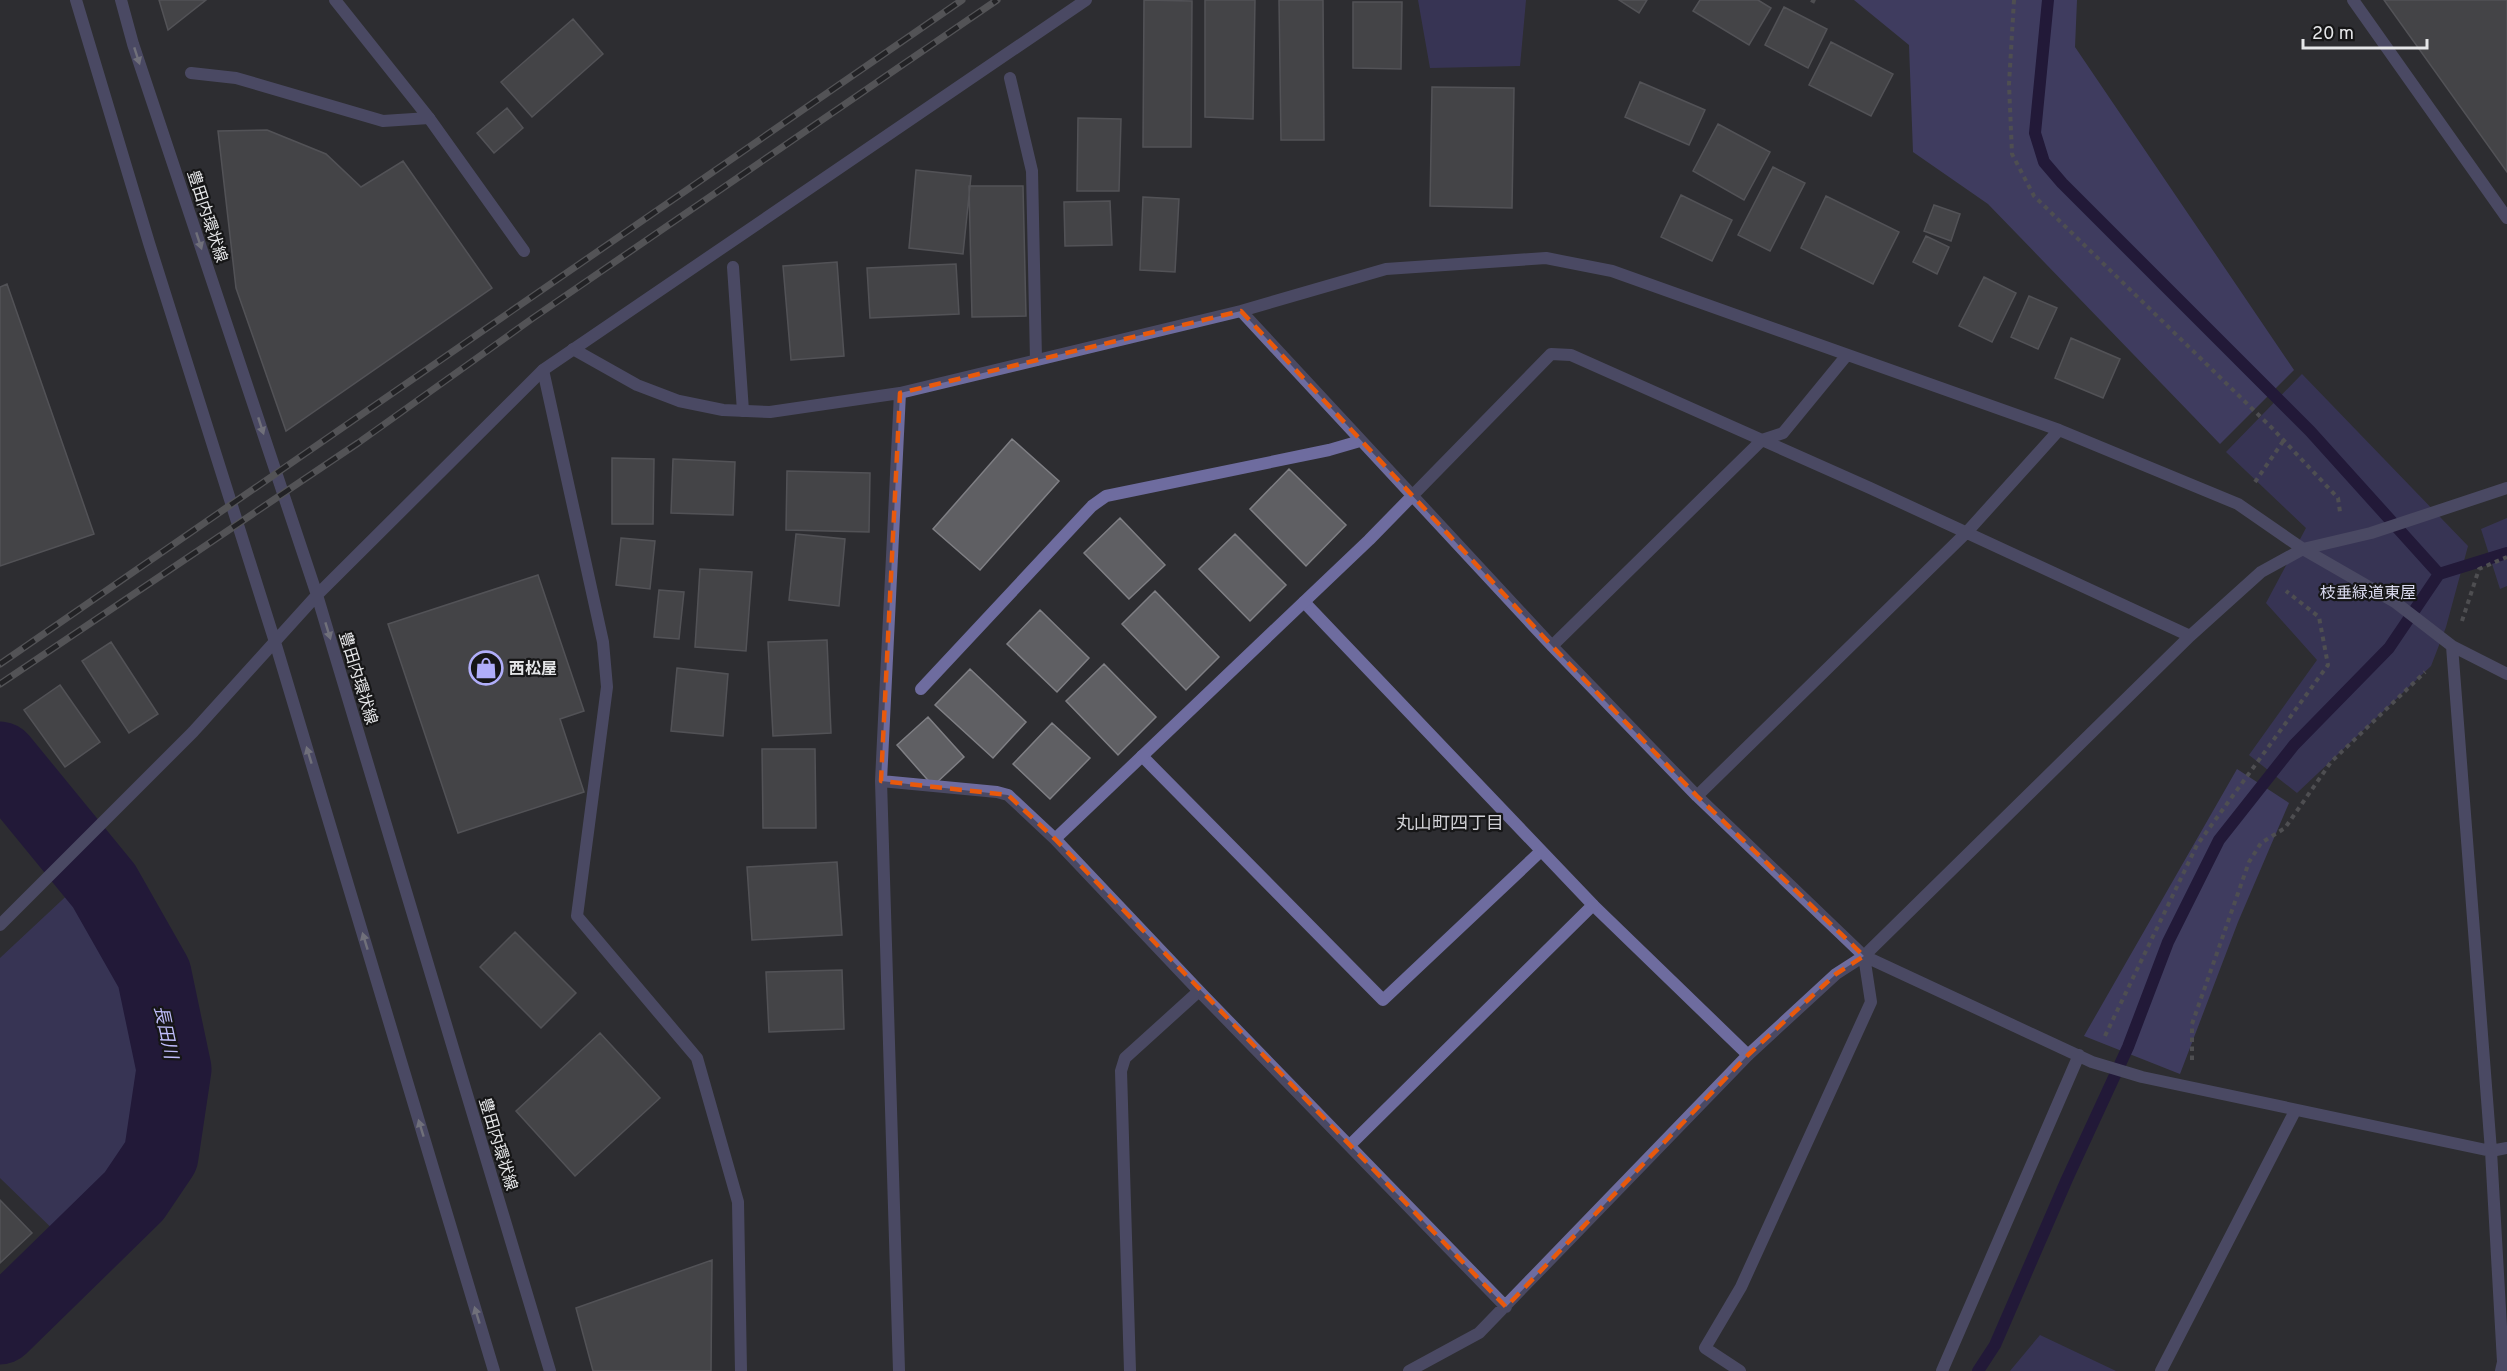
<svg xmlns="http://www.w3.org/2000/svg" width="2507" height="1371" viewBox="0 0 2507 1371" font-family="Overpass,'Noto Sans JP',sans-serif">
<rect width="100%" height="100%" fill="#2d2d31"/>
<!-- green -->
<path fill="#443d7f" d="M1418,0H1526L1520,66L1430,68Z
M2302,374L2468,546L2446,627L2431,666L2297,793L2249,755L2317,660L2266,603L2306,528L2226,452Z
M2507,518V586L2500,589L2481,529Z
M76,887L135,979L149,1084L140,1159L64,1240L0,1178V958Z
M2040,1335L2116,1371H2010Z"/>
<!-- forest -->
<path fill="#554f97" d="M1854,0H2077L2075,47L2294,370L2220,444L1988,204L1913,152L1909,45Z
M2237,769L2289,803L2238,922L2180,1074L2084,1036Z"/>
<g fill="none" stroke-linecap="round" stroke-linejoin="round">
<!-- stream -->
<path stroke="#140042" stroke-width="12" d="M2048,0L2035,133L2044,162L2062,183L2310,431L2439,574
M1978,1371L1995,1345L2067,1179L2128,1047L2168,942L2219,840L2294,745L2389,648L2439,574L2507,553"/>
<!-- river -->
<path stroke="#140042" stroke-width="75" d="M0,759L104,886L154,974L174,1069L161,1156L134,1196L0,1327"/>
</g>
<!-- building -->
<path fill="#5f5f63" stroke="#7f7f84" stroke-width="1.5" d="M159,0H206L168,30Z
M1144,0L1192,1L1191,147H1143Z
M1205,0H1255L1253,119L1205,117Z
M1279,0H1323L1324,140H1281Z
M1619,0H1647L1639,13Z
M1700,0H1758L1771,8L1749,45L1693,11Z
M2384,0H2507V172Z
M1353,2H1402L1401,69L1353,68Z
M1784,7L1827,29L1808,68L1765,45Z
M573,19L603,54L532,117L501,82Z
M1831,42L1893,74L1871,116L1809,85Z
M1640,82L1705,110L1689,145L1625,117Z
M1432,87L1514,88L1512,208L1430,206Z
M507,108L523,128L494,153L477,133Z
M1078,118L1121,119L1119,191H1077Z
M1718,124L1770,152L1744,200L1693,171Z
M267,130L326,154L361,187L403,161L492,288L286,431L236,288L218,131Z
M1773,167L1805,183L1770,251L1738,235Z
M916,170L971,176L963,254L909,248Z
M969,186H1023L1026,316L972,317Z
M1681,195L1732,220L1712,261L1661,237Z
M1826,196L1899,232L1873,284L1801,248Z
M1143,197L1179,199L1175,272L1140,270Z
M1110,201L1112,245L1065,246L1064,202Z
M1934,205L1960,214L1951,241L1924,231Z
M1926,236L1949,247L1937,274L1913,262Z
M837,262L844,356L791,360L783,266Z
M956,264L959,314L870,318L867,268Z
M1984,277L2016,293L1992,342L1959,326Z
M7,284L94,534L0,566V287Z
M2029,296L2057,308L2038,349L2011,337Z
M2071,338L2120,359L2103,398L2055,378Z
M1012,439L1059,481L980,570L933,529Z
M612,458L654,459L653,524H612Z
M673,459L735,462L733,515L671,513Z
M1289,469L1346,525L1306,566L1250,509Z
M787,471L870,473L869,532L786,530Z
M1120,518L1165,565L1129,599L1084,553Z
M796,534L845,539L839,606L789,600Z
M1235,534L1286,585L1250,621L1199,569Z
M621,538L655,541L650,589L616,585Z
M700,569L752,572L746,651L695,647Z
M538,575L584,711L560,719L584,792L458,833L388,624Z
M659,590L684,592L679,639L654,637Z
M1155,591L1219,657L1186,690L1122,624Z
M1040,610L1089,658L1057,692L1007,644Z
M827,640L831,733L773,736L768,642Z
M111,642L158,714L129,733L82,661Z
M1104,664L1156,717L1118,755L1066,701Z
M677,668L728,674L723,736L671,731Z
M970,669L1026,722L993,758L935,705Z
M60,685L100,742L65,767L24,710Z
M928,717L964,757L933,786L897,745Z
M1052,723L1090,758L1050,799L1013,764Z
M762,749H815L816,828H763Z
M837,862L842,935L752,940L747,867Z
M515,932L576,993L541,1028L480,967Z
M842,970L844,1029L769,1032L766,972Z
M600,1033L660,1098L575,1176L516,1111Z
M0,1200L32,1233L0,1263Z
M712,1260L711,1371H593L576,1308Z"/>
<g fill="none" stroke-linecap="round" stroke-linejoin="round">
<!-- path -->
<path stroke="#757578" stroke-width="4" stroke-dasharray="4.5 4.5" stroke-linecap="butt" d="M1811,0L1815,2
M2014,0L2009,84L2012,154L2034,196L2272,428L2338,498L2340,512
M2255,482L2284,440
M2462,621L2479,569L2507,557
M2105,1036L2197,845L2328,665L2319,617L2286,591
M2192,1060V1024L2249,862L2261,843L2285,828L2331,762L2425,672"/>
<!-- service -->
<path stroke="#6e6c9f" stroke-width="12" d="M2353,0L2507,218
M191,73L236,78L383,121L429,118
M1010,78L1032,171L1036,360
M733,267L743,411
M1304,602L1593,905L1748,1055
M1142,756L1383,1000L1541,851"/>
<!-- minor -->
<path stroke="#6e6c9f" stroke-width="12" d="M335,0L429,118L524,251
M1241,311L1552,646L1697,796L1864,956L2092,1062L2142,1077L2491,1151L2507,1148
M573,349L637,385L679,401L723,410L770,412L900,393L1241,311L1386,269L1546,258L1612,271L2059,430L2238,504L2303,549L2395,602L2452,646L2507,674
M543,370L603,642L607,687L577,916L697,1058L738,1202L741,1371
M1552,646L1762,440L1783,433L1847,355
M2452,646L2491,1151L2503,1362L2501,1371
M921,689L1092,506L1106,496L1329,450L1360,441
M881,781L997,792L1008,795L1055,839L1199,991L1506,1307
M1697,796L1967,532L2059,430
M1055,839L1369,540L1551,354L1571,355L1870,488L2190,636
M1350,1145L1593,905
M899,1371L881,781L900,393
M1130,1371L1121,1071L1125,1058L1199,991
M1409,1371L1479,1333L1748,1055L1836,974L1864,956L2190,636L2261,572L2303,549L2371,533L2507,488
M1740,1371L1705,1348L1741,1287L1871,1002L1864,956
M1942,1371L2079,1055
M2161,1371L2295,1111"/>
<!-- tertiary -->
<path stroke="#6e6c9f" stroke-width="12" d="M76,0L149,243L275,642L494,1371
M121,0L133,44L317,595L550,1371
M0,925L193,732L317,595L543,370L1086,0"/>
<!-- rail casing -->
<g stroke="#808184" stroke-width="7">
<path id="rail" d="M0,664L962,0
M0,684L358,443L533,318L997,0"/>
</g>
<!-- rail -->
<use href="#rail" stroke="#161617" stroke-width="4.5" stroke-dasharray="14" stroke-linecap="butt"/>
</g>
<!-- one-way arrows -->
<defs><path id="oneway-solid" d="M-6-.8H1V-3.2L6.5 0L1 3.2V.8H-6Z" transform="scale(1.5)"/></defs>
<g fill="#c1c1d2">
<use href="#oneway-solid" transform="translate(137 56) rotate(72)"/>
<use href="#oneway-solid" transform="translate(199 241) rotate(72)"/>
<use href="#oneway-solid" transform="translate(261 426) rotate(72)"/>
<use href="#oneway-solid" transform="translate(328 631) rotate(73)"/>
<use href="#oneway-solid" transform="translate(309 755) rotate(-107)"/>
<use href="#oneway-solid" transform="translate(365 941) rotate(-107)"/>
<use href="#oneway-solid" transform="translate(421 1128) rotate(-107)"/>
<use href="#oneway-solid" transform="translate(477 1315) rotate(-107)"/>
</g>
<!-- marked area -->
<path d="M0 0H2507V1371H0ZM1241,311L1552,646L1697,796L1864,956L1836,974L1748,1055L1506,1307L1055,839L1008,795L881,781L900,393Z" fill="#2d2d31" fill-opacity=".55" fill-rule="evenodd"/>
<path fill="none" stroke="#e8590c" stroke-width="4.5" stroke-dasharray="12 8" stroke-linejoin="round" d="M1241,311L1552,646L1697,796L1864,956L1836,974L1748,1055L1506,1307L1055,839L1008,795L881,781L900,393Z"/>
<!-- icons -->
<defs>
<g id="shop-ring" transform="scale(1.725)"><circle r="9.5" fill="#161617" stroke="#b0aefa" stroke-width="1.5"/><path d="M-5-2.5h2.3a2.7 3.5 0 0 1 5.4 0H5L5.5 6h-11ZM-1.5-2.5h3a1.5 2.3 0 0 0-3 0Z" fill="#b0aefa"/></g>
</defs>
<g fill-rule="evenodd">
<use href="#shop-ring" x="486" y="668"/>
</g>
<g text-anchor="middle" stroke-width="4.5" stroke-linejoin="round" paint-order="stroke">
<!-- street labels -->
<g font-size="16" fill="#e5e6e8" stroke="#161617">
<text transform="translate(208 216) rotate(72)" y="6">豊田内環状線</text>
<text transform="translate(359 678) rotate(73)" y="6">豊田内環状線</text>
<text transform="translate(499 1144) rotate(73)" y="6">豊田内環状線</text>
</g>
<!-- park labels -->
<g font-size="16" fill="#dadaef" stroke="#161617">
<text x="2368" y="598">枝垂緑道東屋</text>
</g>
<!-- poi labels -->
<g font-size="16" font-weight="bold" fill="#e5e6e8" stroke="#161617" text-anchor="start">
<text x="509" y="674">西松屋</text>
</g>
<!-- neighbourhood labels -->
<g font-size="18" fill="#d1d1d6" stroke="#161617">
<text x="1450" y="829">丸山町四丁目</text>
</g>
<!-- water labels -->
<g font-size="18" font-style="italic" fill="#bebcfa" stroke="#161617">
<text transform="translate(166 1032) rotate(78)" y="6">長田川</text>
</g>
</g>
<!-- scale -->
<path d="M2303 39v9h124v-9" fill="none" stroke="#e5e6e8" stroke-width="3"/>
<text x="2312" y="39" font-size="18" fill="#e5e6e8" stroke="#161617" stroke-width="4.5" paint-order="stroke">20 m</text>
</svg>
